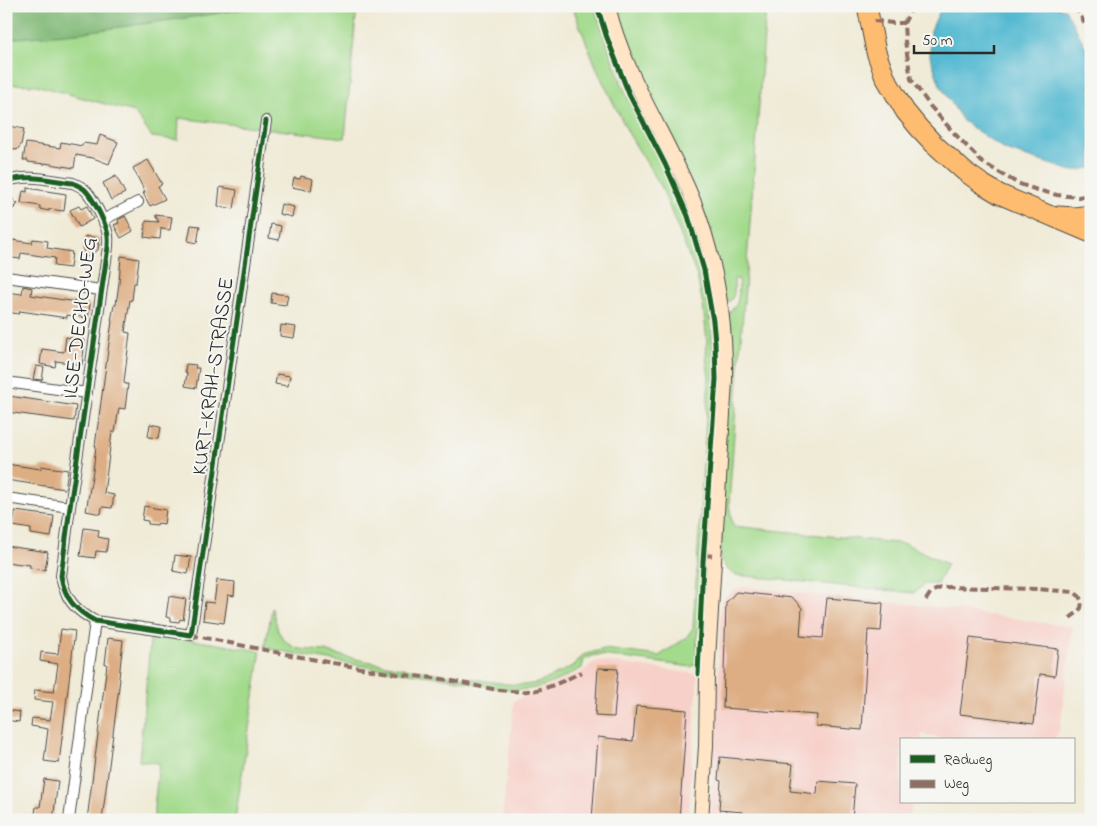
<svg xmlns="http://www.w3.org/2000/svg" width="1097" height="826" viewBox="0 0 1097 826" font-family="'Indie Flower',sans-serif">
<rect width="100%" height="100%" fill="#f6f6f2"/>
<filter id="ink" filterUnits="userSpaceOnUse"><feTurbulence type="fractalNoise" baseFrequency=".02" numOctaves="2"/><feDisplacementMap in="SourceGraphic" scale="10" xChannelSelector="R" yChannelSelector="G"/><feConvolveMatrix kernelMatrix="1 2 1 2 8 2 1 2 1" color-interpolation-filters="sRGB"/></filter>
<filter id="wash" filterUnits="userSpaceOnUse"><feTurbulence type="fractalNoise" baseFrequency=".0096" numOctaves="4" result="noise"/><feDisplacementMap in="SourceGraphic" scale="20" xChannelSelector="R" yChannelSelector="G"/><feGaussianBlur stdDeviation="1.12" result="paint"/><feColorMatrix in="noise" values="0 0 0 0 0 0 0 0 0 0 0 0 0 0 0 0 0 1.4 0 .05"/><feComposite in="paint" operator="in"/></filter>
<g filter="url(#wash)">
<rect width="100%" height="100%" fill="#f0ebd7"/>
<!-- built -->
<path fill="#f7d0c9" d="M744,587L935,607L1073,627L1060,728L1054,740H948L922,734L921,740H901V802H912L909,820H710L717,715L721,607L723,600L729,593L737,588Z
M599,661L698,674L688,820H502L514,701L582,672L593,663Z"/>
<!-- green -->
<path fill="#a3da8c" stroke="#67825c" d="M262,6H357L345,138L179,118L178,140L152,137L134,112L36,85L6,84V30L207,15Z
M573,6H595C598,19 603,31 607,43C613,60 619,78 627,96C639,120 652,143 664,167C696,234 714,303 714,379L696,662L692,667L684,666L602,655H595L584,659L582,668C566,676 548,687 529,689C498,693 469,680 439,677C380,670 323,659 265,648L272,608L278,631L284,640L292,646L299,649L325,651L346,657L396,667L506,684L526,685L537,683L547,679L575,665L583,655L604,649L659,656L686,638L693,628L709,378L706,357L707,341L703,305L697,276L661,186L630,136L599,74L577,19Z
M600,6H603L620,63L633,93L680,185L692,216L708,269L717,321L720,380L709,554L707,553L706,551C709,508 713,465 715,423C716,403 718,382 718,362C717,313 706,264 690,218C675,174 649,134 630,92C618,64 608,35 600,6Z
M613,6H766C755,172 740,338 729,504L733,526L906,544L947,564L937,584H925L914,593L736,575C726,570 723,565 720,555L728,315C730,310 733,309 736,305C740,298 738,286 739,279H734C734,287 736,296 729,302L727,301L724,297L636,71Z
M706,557L709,559L702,660L700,663Z
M151,633L260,651V657L235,820H154V808L159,763L139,761Z"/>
<!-- forest -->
<path fill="#82ba78" stroke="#567252" d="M6,6H262L207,15L77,33L6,39Z"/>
<!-- water -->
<path fill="#54bad1" stroke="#40727e" d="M942,6H1050L1065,9L1091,57V168L1072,171L1005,150L963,121L940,85L930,56L931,30Z"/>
<g id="blocks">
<!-- building -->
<path fill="#ddad83" d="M9,126L24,129L21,145L17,150L6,148Z
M100,135L118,142L109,164L93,158L76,155L74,168L45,163V164L28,162V160H23L26,143L60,148L61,142L82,146L83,143L97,145Z
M148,160L162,184L158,186L165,199L150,206L143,193L145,192L133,168Z
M116,176L125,193L111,200L103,183Z
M301,176L313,179L311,191L292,187L294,178L300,179Z
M220,187L237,190L234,209L218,206Z
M27,188L66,194L64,211L49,209V211L40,209V206L21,203L23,191L27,192Z
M6,193L18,204L6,216Z
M281,204L294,207L292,217L279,214Z
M79,206L81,209L87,206L93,219L79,227L70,210Z
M155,215L172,217L170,230L162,229L161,228L160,239L144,237L146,221L159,222Z
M125,216L133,231L121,238L114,225L119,223L118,220Z
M271,224L281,226L279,240L269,238Z
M191,225L200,226L197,243L188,241Z
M85,236L99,238L98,244H99L98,250L82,260Z
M6,239L32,243L33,239L48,241L47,248L72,252L70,268L54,266L55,258L21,253L20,259L6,257Z
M121,256L139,259L136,283H134L132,300H130L125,332L130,333L124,382L125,384H128L125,409L119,408L115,432H112L104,493L114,495L112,508L102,507L101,514L86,511L93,471L96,446H95L112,321H111L114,305H116L119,283Z
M23,286L32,288L31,295L90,304L88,318L67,315V318L20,311L19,314L6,312V292L22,294Z
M272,293L288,295L286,305L271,303Z
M281,325L296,327L294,338L280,336Z
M66,337L85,340L82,365L56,361L55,367L40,364L42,349L64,352Z
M186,364L196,365L195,368H199L196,388L185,386L187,373L185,372Z
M36,366L44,367L42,380L33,379Z
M277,374L290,376L288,386L275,384Z
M9,396L76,406L74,421L6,412Z
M150,424L161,426L159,438L148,437Z
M6,464L41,469V466L68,470L65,489L6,480Z
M144,506L166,510L164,524L158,523L157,525L148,524V521L142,520Z
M15,511L54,516L51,537L31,534V529L13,526Z
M84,528L99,530L98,537L108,539L106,552L96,551L95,558L80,556Z
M6,546L48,552L45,570L30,568V565L6,562Z
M175,555L191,557L188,574L173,571Z
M217,580L235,582L234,596L228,595L224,623L203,620L205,602L214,603Z
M736,592L793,598L802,608L800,636L823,638L827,598L883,603L881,631L868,630L862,730L816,726L817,715L723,708L726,603Z
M169,596L186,599L183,620L180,619L179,622L171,621V618L166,617Z
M61,629L75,631L59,763L44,761L48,729L31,726L32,718L50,720L53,702L34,700L35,690L54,692L58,664L40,661L41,652L58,654Z
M108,638L123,640L119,678L120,679L102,820H87L107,664H105Z
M970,638L1058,649L1055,676L1040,674L1034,723L960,714Z
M598,668L618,669L614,717L595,716Z
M636,706L687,710L679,820H592L598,737L633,741Z
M6,710L20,712L19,722L6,720Z
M720,757L793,764L790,791L817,794L818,781L855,784L852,820H786L742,816L743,812L719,810L721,781L718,780Z
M44,779L58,781L53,820H34L36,807H40Z"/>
</g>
</g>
<g filter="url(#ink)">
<use href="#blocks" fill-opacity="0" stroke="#494845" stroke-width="1"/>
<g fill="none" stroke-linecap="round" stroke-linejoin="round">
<!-- street casing -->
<g stroke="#494845" stroke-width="12">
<path id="street" d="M6,182C26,173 52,181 73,183C77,185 80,186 84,189C92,196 104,220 107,231C109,236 108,241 108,247L70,507L61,576C65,599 75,610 95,621L191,635L266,121
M103,220L138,202
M6,277L101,290
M6,382L87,393
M6,498L70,507
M69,820L95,621"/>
</g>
<!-- secondary casing -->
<g stroke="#494845" stroke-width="16">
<path id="secondary" d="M608,6C625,78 669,138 695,205C716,261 726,322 725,381L707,676L706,746L701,820"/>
</g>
<!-- highway casing -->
<g stroke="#494845" stroke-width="21">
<path id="highway" d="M867,6L876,52L885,77L905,111L919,128L934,144L964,171L981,183L999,194L1091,233
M1058,216L1075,217L1091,215"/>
</g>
<!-- street -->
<use href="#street" stroke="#fff" stroke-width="10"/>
<!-- secondary -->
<use href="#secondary" stroke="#ffe4c6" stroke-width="14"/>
<!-- highway -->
<use href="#highway" stroke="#febc70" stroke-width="19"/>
<!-- quiet -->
<path stroke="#8d6e63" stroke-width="4" stroke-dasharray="8 4" stroke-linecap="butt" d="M913,6L904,23L905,41L911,79L930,106L954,133L982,162L1017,183L1037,190L1057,195L1078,197L1091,195
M1075,6L1091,34
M874,21L893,23H904
M704,555L715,556
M926,600L931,592L943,587L1037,589L1074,592L1079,596L1082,602L1081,608L1077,613L1067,620
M191,635C259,649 328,663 397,674C412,676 427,677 442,679C471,684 499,693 528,691C547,690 565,680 582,672"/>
<!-- cycleway casing -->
<g stroke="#f6f6f2" stroke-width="8">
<path id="cycleway" d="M597,6L606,35L629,94L665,164L688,216L704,270L713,321L715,343L716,379L703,562L698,674
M6,182C26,173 52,181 73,183C77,185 80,186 84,189C92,196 104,220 107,231C109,236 108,241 108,247L70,507L61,576C65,599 75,610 95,621L191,635L266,121"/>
</g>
<!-- cycleway -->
<use href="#cycleway" stroke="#1b5e20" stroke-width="5"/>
</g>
</g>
<g text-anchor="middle" stroke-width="4" stroke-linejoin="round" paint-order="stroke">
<!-- street labels -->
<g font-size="21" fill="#2b2b2b" stroke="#f6f6f2">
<text transform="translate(79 318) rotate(-83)" y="7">ILSE-DECHO-WEG</text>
<text transform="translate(212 376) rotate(-82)" y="7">KURT-KRAH-STRASSE</text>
</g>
</g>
<!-- margin -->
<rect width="1097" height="826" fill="none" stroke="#f6f6f2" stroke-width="25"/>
<!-- legend -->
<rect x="900" y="738" width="175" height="65" fill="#f6f6f2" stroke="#a5a5a2"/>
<rect x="910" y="755" width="25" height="8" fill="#1b5e20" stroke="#a5a5a2"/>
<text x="944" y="764" font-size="15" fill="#2b2b2b">Radweg</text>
<rect x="910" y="780" width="25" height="8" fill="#8d6e63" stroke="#a5a5a2"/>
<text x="944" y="788" font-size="15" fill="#2b2b2b">Weg</text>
<!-- scale -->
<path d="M914 45v8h80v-8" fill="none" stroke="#2b2b2b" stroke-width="2.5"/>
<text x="922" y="45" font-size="15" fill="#2b2b2b" stroke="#f6f6f2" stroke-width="4" paint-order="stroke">50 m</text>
</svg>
